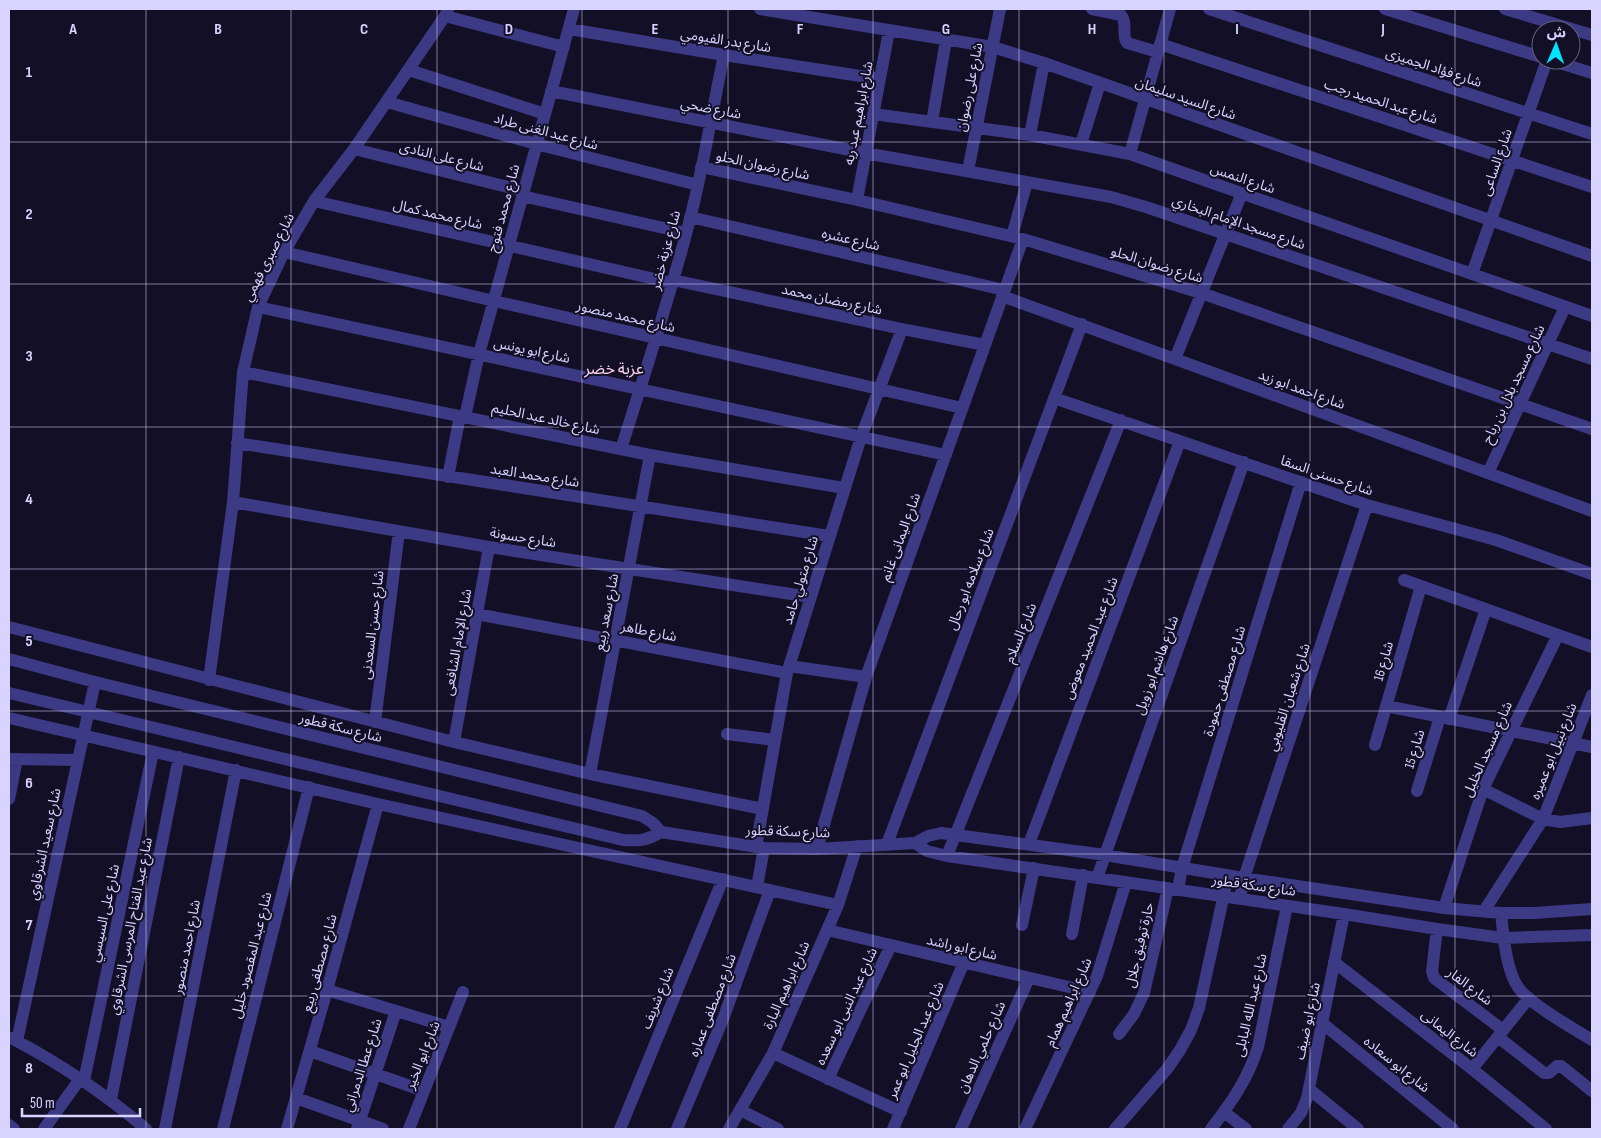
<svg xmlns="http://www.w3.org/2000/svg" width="1601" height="1138" viewBox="0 0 1601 1138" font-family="'Sofia Sans Condensed','Noto Sans Arabic',sans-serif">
<rect width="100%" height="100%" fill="#130f26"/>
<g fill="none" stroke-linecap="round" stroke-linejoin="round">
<!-- street -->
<path stroke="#3d3a85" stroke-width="12" d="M760,9L993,47L1044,63L1592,256
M1092,9L1121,15C1128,23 1121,34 1127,43L1158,52
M1209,9L1592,134
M1385,9L1541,57
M1505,9L1592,35
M445,16L564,47
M569,29L724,55L880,79
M1160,44L1592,187
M1550,60L1592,73
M409,70L545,114
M551,91L865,153L1111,197L1146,207L1592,359
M387,102L536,144L698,185
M873,114L1030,135L1130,154L1592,316
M932,122L946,40
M1030,135L1044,63
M1081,144L1100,83
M354,149L524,191
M1130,154L1170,9
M701,167L857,200L1023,239L1201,293L1592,429
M968,171L1000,9
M522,196L686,233
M857,200L889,31
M314,201L672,283
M690,217L1004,290
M1012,236L1027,182
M284,252L494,301L962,408
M1472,274L1547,60
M673,280L902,329L985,345
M1002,296L1592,511
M258,307L946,455
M1175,359L1242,193
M243,372L650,455L844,488
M1054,398L1367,505L1496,540L1592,574
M465,417L479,354L574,9
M237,443L829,536
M621,449C645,373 670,297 690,219C704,165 712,110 724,55
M1488,473L1565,307
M448,477L460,416
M233,502L489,547L810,597
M1404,580L1592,647
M477,614L787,673
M9,627L454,742L590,774L763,809
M9,659L95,682L642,816L653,823L661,832L764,848L817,849L915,843L928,836L941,833L1105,855L1244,878L1444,908L1501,913H1534L1592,909
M789,666L866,677
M209,680L233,502L243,372L258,307L284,252L314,201L354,149L445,16L448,9
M9,693L623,840C639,841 646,841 661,832
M1386,706L1592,747
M9,718L378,804L838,905
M1449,719L1486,609
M375,722L399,531
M727,734L775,740
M454,742L489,547
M1375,745L1421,586
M9,759L78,760
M590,774L650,455
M1483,789L1543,819L1560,822L1592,818
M1417,791L1440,717
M9,799L17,759
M915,843L927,851L947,856L1344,914L1437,929L1503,938L1592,935
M887,844L1082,324
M1029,844L1180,441
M756,847L787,673L861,437L902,329
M817,849L866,677L1023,239
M947,856L1121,420
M1097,878L1244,462
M757,887L764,848
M1178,889L1182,868L1301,482
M1240,898L1244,878L1367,505
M1444,908L1483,789L1558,635
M1484,911L1543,819L1592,695
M1501,913C1503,933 1506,970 1518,987C1528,1003 1574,1029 1592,1040
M1022,925L1034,868
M1437,929L1432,971L1434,978L1503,1030
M827,930L1090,992
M1072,934L1083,875
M1334,962L1472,1069L1546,1129
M327,990L449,1027
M1322,1023L1453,1129
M1119,1034L1134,1014L1144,993L1168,888
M1498,1037L1544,1073H1549L1557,1066H1561L1592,1091
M11,1038C61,1064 104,1093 146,1129
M17,1041L95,682
M310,1051L424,1091
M773,1053L901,1112
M1472,1069L1529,998
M828,1079L891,945
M84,1081L153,752
M1309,1089L1358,1129
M296,1098L383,1129
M111,1099L179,757
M740,1110L778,1129
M1224,1112L1246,1129
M9,1125L14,1129
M44,1129L80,1079
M165,1129L236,770
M223,1129L309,787
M287,1129L327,990L378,804
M357,1129L396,1011
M409,1129L463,992
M620,1129L723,879
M677,1129L723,1019L770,890
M729,1129L773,1053L838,905L857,846
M893,1129L964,962
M961,1129L1029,978
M1025,1129L1097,976L1126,882
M1115,1129L1167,1069L1180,1050L1191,1030L1199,1008L1228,876
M1211,1129C1231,1103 1248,1079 1258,1047L1287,906
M1288,1129L1301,1113L1307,1098L1344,914"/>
</g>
<!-- grid -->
<path fill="none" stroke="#d9d4ff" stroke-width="1" stroke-opacity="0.55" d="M146,9V1129M291,9V1129M437,9V1129M582,9V1129M728,9V1129M873,9V1129M1019,9V1129M1164,9V1129M1310,9V1129M1455,9V1129M9,142H1592M9,284H1592M9,427H1592M9,569H1592M9,711H1592M9,854H1592M9,996H1592"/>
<g text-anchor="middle" stroke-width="4" stroke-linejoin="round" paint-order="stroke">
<!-- street labels -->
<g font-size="14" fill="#d9d4ff" stroke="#130f26">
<text transform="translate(726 40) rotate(9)" y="5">شارع بدر الفيومي</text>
<text transform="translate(1434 67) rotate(18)" y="5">شارع فؤاد الجميزى</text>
<text transform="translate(969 87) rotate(-79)" y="5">شارع على رضوان</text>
<text transform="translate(1186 98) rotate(19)" y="5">شارع السيد سليمان</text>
<text transform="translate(1381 101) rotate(18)" y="5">شارع عبد الحميد رجب</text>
<text transform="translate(711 108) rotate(11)" y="5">شارع ضحي</text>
<text transform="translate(858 113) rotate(-79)" y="5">شارع ابراهيم عبد ربه</text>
<text transform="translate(546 131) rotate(15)" y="5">شارع عبد الغنى طراد</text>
<text transform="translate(442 156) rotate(14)" y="5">شارع على النادى</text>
<text transform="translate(1496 162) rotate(-71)" y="5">شارع الساعى</text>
<text transform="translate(763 165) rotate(12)" y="5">شارع رضوان الحلو</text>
<text transform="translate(1243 178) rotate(19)" y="5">شارع النمس</text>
<text transform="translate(503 208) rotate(-75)" y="5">شارع محمد فتوح</text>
<text transform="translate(438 214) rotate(13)" y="5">شارع محمد كمال</text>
<text transform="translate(1239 222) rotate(19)" y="5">شارع مسجد الإمام البخاري</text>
<text transform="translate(851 239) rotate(13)" y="5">شارع عشره</text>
<text transform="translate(665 250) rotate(-75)" y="5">شارع عزبة خضر</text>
<text transform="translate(268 257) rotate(-63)" y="5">شارع صبرى فهمي</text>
<text transform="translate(1157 264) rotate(17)" y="5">شارع رضوان الحلو</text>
<text transform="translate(832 299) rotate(12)" y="5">شارع رمضان محمد</text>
<text transform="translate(626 316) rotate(13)" y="5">شارع محمد منصور</text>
<text transform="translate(532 350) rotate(12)" y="5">شارع ابو يونس</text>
<text transform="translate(1513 384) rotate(-65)" y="5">شارع مسجد بلال بن رباح</text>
<text transform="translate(1302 389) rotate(20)" y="5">شارع احمد ابو زيد</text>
<text transform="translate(546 418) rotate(12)" y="5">شارع خالد عبد الحليم</text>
<text transform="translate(535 475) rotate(9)" y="5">شارع محمد العبد</text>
<text transform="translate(1327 475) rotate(19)" y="5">شارع حسنى السقا</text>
<text transform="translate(523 537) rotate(9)" y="5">شارع حسونة</text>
<text transform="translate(900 537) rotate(-70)" y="5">شارع اليمانى غانم</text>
<text transform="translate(970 579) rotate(-69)" y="5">شارع سلامه ابو رحال</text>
<text transform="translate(800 580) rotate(-73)" y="5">شارع متولي حامد</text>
<text transform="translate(606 612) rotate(-79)" y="5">شارع سعد ربيع</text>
<text transform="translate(372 625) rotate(-83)" y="5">شارع حسن السعدنى</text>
<text transform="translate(649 631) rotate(11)" y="5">شارع طاهر</text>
<text transform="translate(1020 633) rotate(-68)" y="5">شارع السلام</text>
<text transform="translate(1090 638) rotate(-69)" y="5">شارع عبد الحميد معوض</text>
<text transform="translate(457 642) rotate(-80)" y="5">شارع الإمام الشافعى</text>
<text transform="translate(1383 661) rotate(-74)" y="5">شارع 16</text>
<text transform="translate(1156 665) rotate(-70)" y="5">شارع هاشم ابو زويل</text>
<text transform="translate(1224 681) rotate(-73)" y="5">شارع مصطفى حمودة</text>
<text transform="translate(1288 697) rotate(-72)" y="5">شارع شعبان القليوبي</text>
<text transform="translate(341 727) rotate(14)" y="5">شارع سكة قطور</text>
<text transform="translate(1414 749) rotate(-73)" y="5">شارع 15</text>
<text transform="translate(1487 749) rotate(-66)" y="5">شارع مسجد الخليل</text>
<text transform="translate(1553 751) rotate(-68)" y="5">شارع نبيل ابو عميره</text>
<text transform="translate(788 831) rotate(2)" y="5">شارع سكة قطور</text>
<text transform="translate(44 844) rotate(-78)" y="5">شارع سعيد الشرقاوي</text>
<text transform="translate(1254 885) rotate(8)" y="5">شارع سكة قطور</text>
<text transform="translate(104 913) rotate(-78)" y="5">شارع على السيسي</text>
<text transform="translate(130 926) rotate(-79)" y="5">شارع عبد الفتاح المرسى الشرقاوي</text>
<text transform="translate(1139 945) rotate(-77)" y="5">حارة توفيق جلال</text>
<text transform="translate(186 947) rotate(-79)" y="5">شارع احمد منصور</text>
<text transform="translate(962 947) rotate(13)" y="5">شارع ابو راشد</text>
<text transform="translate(251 955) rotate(-76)" y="5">شارع عبد المقصود خليل</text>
<text transform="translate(319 963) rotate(-75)" y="5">شارع مصطفى ربيع</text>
<text transform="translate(786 985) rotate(-66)" y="5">شارع ابراهيم البارة</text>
<text transform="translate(1470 986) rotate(37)" y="5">شارع الفار</text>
<text transform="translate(657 998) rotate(-68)" y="5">شارع شريف</text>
<text transform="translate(1068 1002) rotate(-66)" y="5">شارع ابراهيم همام</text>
<text transform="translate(712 1005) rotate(-69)" y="5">شارع مصطفى عماره</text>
<text transform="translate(1250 1005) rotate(-77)" y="5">شارع عبد الله البابلى</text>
<text transform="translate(846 1006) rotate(-65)" y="5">شارع عبد النبى ابو سعده</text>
<text transform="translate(1307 1021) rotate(-78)" y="5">شارع ابو ضيف</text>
<text transform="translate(1450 1033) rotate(38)" y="5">شارع اليمانى</text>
<text transform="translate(915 1040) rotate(-67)" y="5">شارع عبد الجليل ابو عمر</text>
<text transform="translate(981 1047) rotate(-66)" y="5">شارع حلمي الدهان</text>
<text transform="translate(422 1055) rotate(-68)" y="5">شارع ابو الخير</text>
<text transform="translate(1397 1064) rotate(39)" y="5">شارع ابو سعاده</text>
<text transform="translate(362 1065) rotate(-72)" y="5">شارع عطا الدمراني</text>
</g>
<!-- quarter labels -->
<g font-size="16" fill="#ffd6f0" stroke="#130f26">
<text x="614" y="374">عزبة خضر</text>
</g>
</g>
<g font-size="16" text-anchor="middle" font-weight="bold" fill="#d9d4ff" stroke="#130f26" stroke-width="4" stroke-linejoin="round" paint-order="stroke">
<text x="73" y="34">A</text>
<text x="218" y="34">B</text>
<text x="364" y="34">C</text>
<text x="509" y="34">D</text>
<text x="655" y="34">E</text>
<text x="800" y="34">F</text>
<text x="946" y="34">G</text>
<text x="1092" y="34">H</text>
<text x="1237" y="34">I</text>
<text x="1383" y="34">J</text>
<text x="29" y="77">1</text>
<text x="29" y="219">2</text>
<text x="29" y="361">3</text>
<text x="29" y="504">4</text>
<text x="29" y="646">5</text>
<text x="29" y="788">6</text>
<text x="29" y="930">7</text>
<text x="29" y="1073">8</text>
</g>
<!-- border -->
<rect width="1601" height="1138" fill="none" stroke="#d9d4ff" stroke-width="20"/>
<!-- north arrow -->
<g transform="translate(1556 45) rotate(2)"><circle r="24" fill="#130f26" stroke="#625e7d"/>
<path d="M0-4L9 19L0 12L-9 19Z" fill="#00e5ff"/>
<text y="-8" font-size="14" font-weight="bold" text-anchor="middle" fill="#d9d4ff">ش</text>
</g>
<!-- scale -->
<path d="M22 1108v8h118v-8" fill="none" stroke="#d9d4ff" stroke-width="2.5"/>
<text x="30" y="1108" font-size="15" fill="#d9d4ff" stroke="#130f26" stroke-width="4" paint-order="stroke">50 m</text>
</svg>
